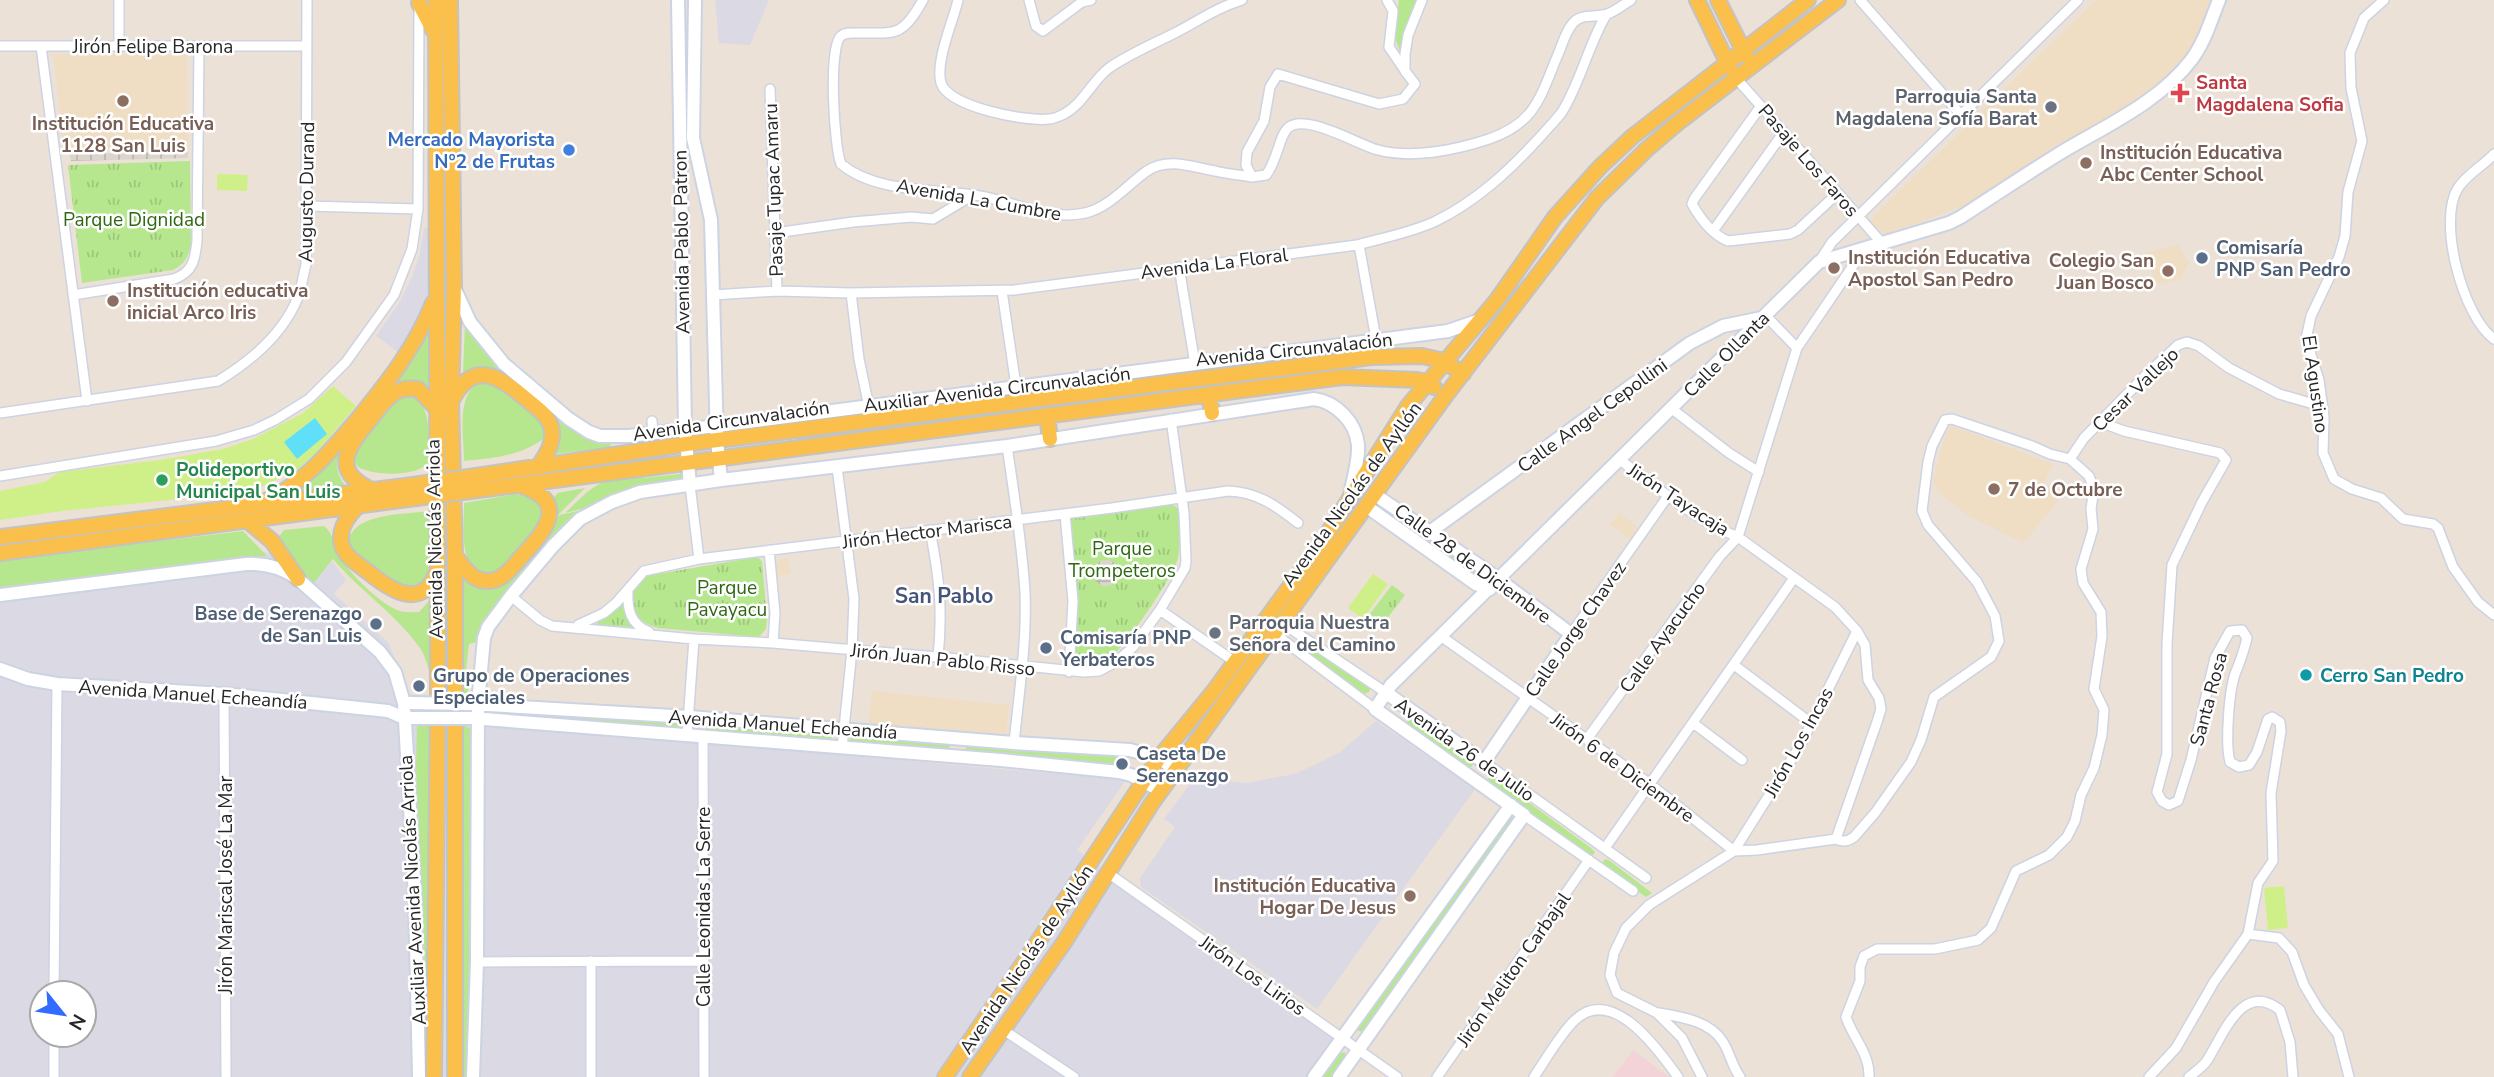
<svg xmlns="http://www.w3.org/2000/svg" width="2494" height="1077" viewBox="0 0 2494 1077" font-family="'Nunito Sans',sans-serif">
<defs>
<pattern id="park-tufts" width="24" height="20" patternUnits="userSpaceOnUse" patternTransform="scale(1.75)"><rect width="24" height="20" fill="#b6e78e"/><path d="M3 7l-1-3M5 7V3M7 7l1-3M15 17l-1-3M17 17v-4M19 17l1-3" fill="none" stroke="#9cc67a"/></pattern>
<pattern id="plaza-grid" width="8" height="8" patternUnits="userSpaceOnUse" patternTransform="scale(1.75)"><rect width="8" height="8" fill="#dbd5ce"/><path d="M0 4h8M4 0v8" fill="none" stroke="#bcb7b1"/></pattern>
</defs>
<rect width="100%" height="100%" fill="#ece1d7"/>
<!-- industrial -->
<path fill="#dbd9e3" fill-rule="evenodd" d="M715,0H769L750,45L719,43Z
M432,227L431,294L403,356L376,336L399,303L412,277L420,254L424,228Z
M234,543L299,562L317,579L332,561L346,580L334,594L389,643L407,693L500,725L1126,780L1077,850L1340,1032L1309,1077H0V577ZM42,993H84V1035H42Z
M1376,721L1475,789L1317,1009L1141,887L1140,878L1175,827L1164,819L1195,777L1246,783L1295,774L1339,753Z"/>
<!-- education -->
<path fill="#efddc4" d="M2096,0H2212L2195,42L2174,71L2105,125L1980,200L1886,234L1869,221Z
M53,54L187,55L188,147L65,149Z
M2178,244L2189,263L2180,279L2158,285L2143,254Z
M1952,426L2053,464L2043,484L2063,495L2024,543L1969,516L1939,493L1933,480L1946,433Z
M1619,513L1642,531L1634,542L1610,524Z
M788,558L790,574L777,576L776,563L780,560Z
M872,691L1009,705L1006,736L869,723Z"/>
<!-- medical -->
<path fill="#f4d3d8" d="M1633,1050L1669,1077H1613Z"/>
<!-- grass -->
<path fill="#b6e78e" d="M1399,0H1419L1400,51L1394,36Z
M465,323L495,363L520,385C500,373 487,364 463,373Z
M426,332H429V388L421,382L409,380L381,397Z
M481,380L494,382L541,419L545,427V438C520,456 495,458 464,461C464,436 455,395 481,380Z
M411,395C432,403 430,444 428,463C416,477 374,476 358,467L355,462L351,461V456C365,436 383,397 411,395Z
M549,412C568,424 588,443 610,444L612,447L555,454L559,433Z
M343,445C334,462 335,474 348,489L281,497Z
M686,467L688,482L565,513L587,492L610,477L642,473L643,478L680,474V468Z
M585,488L557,516L553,498L558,493Z
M516,494C525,496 540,499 542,510C546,525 490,606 469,562C461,545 464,522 464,503Z
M593,508L485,621L477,642L469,644L465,679L470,682L467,695L463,693L464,579L481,589C509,586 547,539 559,515Z
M430,511L428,575L421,584L406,590L352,555L346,534H351C363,513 407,514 430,511Z
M324,526C334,534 332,543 338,554C348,572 378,602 397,610C403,613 412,612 419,612L430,600L432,679C428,669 426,657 420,648C396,614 360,591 333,559L313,584L301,572L277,539L284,530Z
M243,531L267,556L0,587V560Z
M1298,637L1370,687L1369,692L1364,694L1294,644Z
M494,710L680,721L682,726L677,732L501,714Z
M1410,718L1474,763L1468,771L1405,724Z
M417,721H431L430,994L426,993L416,767Z
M709,722L833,734L829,742L707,733L706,725Z
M464,725L472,730L473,918L467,1077H463Z
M853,734L949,744L950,746L946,752L849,742Z
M968,743L1126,757L1129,761V768L964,753Z
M1491,775L1591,848L1595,852L1591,857L1486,781Z
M1506,816L1511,817L1516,823L1369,1027L1362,1032L1356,1030V1024Z
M1605,859L1610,861L1652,893L1646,897L1600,866Z
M1345,1052V1059L1332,1077H1319C1326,1067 1332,1055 1345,1052Z"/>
<!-- park -->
<path fill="url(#park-tufts)" d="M190,161L191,245C188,257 185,264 173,270L82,283L68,165Z
M1378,498L1490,578L1487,583L1484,584L1374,504Z
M1170,503L1179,509C1179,525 1181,543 1178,558C1174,576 1124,649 1108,660C1096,667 1084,666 1071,665L1066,515Z
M757,557L762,561L767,619L766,629L759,637L658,628C637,622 633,613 631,593L641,579L646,576Z
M1392,585L1405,595L1379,629L1366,619Z
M624,598L633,627L599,626L597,624L598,620Z"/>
<!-- pitch -->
<path fill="#cff089" d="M217,174L248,175L247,191L217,190Z
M333,386L356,406L316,453L297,470L250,492L62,511L0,520V491L45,482L59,472L160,460L223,449L253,439L303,413Z
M1373,574L1388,584L1363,619L1348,608Z
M2284,886L2288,928L2268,930L2264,888Z"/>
<!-- plaza -->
<path fill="url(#plaza-grid)" d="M188,152V158L71,161L69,154Z
M1093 573a13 13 0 1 1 26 0a13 13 0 1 1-26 0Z"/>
<!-- water -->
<path fill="#60dff8" d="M315,418L327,434L297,459L284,442Z"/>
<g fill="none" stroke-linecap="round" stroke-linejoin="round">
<!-- street casing -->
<g stroke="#ccd3e2" stroke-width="12">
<path id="street" d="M119,0V46
M923,0C902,37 897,33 857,33C851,33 846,32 841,36C828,47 834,147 841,164C877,194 937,188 980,196C1015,202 1050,221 1085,213C1109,208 1128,184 1147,171C1168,157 1192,167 1215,171C1227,174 1240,175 1252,177L1266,175C1277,162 1279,136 1288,128C1305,112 1358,145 1378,150C1412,159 1456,150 1489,139C1537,123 1541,94 1559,52C1563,42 1566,31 1573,23C1581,14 1592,17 1603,15C1613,14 1622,5 1631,0
M958,0C953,22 935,61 941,83C948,107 1027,122 1049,119C1054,119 1060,116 1064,114C1084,103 1092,81 1109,68C1129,54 1153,44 1175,33C1198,21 1216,8 1242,0
M1029,0L1036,26L1043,31L1082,2L1091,0
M1387,0L1393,11L1389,47L1404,69
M1860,0L1961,115
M2384,0L2364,18L2350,53L2351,88L2362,141L2348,192L2345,236L2339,257L2311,316L2306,339L2319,380L2324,417L2323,453L2334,479L2352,489L2381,498L2403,519L2433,524L2438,528L2453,567L2478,602L2494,615
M0,46H307
M41,46L87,401
M1736,78L1881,242
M770,89L777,291
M1761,106L1694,199L1692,204C1700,218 1713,235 1728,241L1790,234L1798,230L1838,193
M2494,154C2483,166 2467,174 2458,188C2437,221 2463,317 2494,339
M1252,177L1246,165L1247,152L1264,121L1270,87L1278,74L1379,104L1403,99L1415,84L1405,71V54L1408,35L1422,0
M307,206L418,209
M1713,231L1784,132
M775,233L853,222L911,217L933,219L973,195
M1359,245L1376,339
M1819,262L1832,242L2078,0
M1179,267L1195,364
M1002,291L1016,386
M851,293L859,359L870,412
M73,295L174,279C193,272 195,260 197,241L199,46
M713,295L777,291L851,293L1014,290L1357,245C1383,238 1409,233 1434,222C1476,202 1510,170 1541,136C1548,128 1556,120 1562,112C1581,81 1588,46 1606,15
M1765,315L1797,348
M1672,409L1729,453L1759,472
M0,413L218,381C251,361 283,335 298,297C302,287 303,275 306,265L307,0
M652,421L653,432
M2100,422L2124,431L2220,453L2226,460L2202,502L2172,565L2167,644V754L2157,792L2162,801L2169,805L2178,801L2191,760L2215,658L2230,631L2242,630L2247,638C2244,651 2240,662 2235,674C2229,692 2225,743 2230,762L2239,767L2249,765L2257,752L2268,719L2272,717L2280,722L2281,731L2271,793L2273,861L2258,883L2248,934L2214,982L2176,1048L2149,1077
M1007,446C1014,494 1022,543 1025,592C1027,642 1019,693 1014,743
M2070,459L2084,438L2146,375L2178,345L2187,342L2199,346L2229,368L2279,394L2321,406
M837,467L854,599L852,650L842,748
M0,476L216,441L254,430L275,420L309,399L346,362L394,295L412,249L418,209L419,8
M690,485L699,559
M1065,514L1073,601L1069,672
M930,530C939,576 943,610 938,657
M769,550L775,613L773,643
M628,590C627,609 630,624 649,632
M511,596L540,620L552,626L694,639L773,643L938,657L1084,672L1099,671L1116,662L1133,647L1160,610L1185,568L1186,561L1184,513L1171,419
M1160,610L1235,662
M1282,623L1385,692
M578,625L604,613L616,603L644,571L699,559L1112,508L1228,491C1257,492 1275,505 1298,523
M1275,634L1375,709
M1571,634L1668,496
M1442,637L1650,784L1734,851L1800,746L1857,631
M1734,665L1811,723
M224,694L226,1077
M1693,723L1742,760
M687,736L694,639
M703,737L704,1077
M1587,739L1720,556L1738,537C1695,520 1657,487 1620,460
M1484,762L1646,878
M1524,815L1633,891
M1836,839C1843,842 1847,842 1854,837L1875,813L1911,762L1921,740L1934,697L1991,657L1999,641L1995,616L1977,582L1928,525L1922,511L1928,462L1932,446L1945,420L1952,419L2032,446L2050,454L2070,459L2089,476L2094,489L2091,509L2093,529L2081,569L2083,583L2101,612L2102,636L2094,689L2104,710L2102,735L2094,768L2081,795L2075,821L2067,837L2049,855L2016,871L1991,928L1978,940L1935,949H1877L1864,956L1860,967V981L1846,1017C1853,1038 1870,1054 1869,1077
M1605,848L1794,578
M1108,873L1397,1077
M2248,934L2279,938L2292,952L2304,985L2319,1010L2338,1034L2349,1077
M591,961V1077
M477,962L702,961
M54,993L57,684
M1659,1013C1682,1017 1710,1021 1723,1042C1730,1053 1732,1066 1740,1077
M1002,1029L1074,1077
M54,1077V1035
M1437,1077L1589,860
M1534,1077C1546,1059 1558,1038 1572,1023C1610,981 1658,1049 1678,1077
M1702,1077L1682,1038L1657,1013L1617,993L1610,975L1614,953L1626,928L1649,905L1734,851L1757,850L1836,839L1877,722L1881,709L1879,698L1868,680L1865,645L1857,631L1835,607L1738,537L1797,348L1865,248
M2189,1077C2195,1072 2201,1068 2206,1062C2222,1039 2241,979 2280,1010L2290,1042L2293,1077"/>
</g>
<!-- secondary casing -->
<g stroke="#ccd3e2" stroke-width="16">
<path id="secondary" d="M678,0L685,429L690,485
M695,0L693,138L711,220L717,441L721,480
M454,287L470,322L504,364L569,419L589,432L600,436H629L717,426L1448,331L1480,320
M1374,494L1486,570L1571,634L1484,762L1385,692
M1366,506L1476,584L1490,589
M1431,531L1690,343L1723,326L1762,318
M0,595L246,564C266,563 282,567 298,579L380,652L395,672L404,703L415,898L419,1077
M0,669L28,679L57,684L224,694L388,711L404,718H412
M470,704L690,717L1014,743L1130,750L1159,758L1176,770
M471,718L1001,760L1119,772L1131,775L1161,791
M473,1077L477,962L478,703L484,638L488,627L511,596L553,546L580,519L612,502L640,492L721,480L1007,446L1314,399C1336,402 1356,422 1358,445C1359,461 1353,479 1350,495
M1314,1077L1511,805
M1339,1077L1524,815L1375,709L1391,685L1819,262L1949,223L1961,217C1993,196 2025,175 2057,155C2103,127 2159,103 2192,59C2205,41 2211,20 2219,0"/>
</g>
<!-- primary casing -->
<g stroke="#c3c3c3" stroke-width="18">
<path id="primary" d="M450,0L454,287L451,401L455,555V1077
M1697,0L1730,68
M1718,0L1746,56
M419,3L433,30
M1209,394L1212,413
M452,400C473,359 500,376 526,399C537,408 551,417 552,432C553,445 545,457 538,467
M1047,415L1050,439
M476,476L686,444L1371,357L1422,356L1444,361L1463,374
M372,490C330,471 347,447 370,420C377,411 385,398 396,392C403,388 410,388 418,389L437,409
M478,490L1342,377L1417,380L1428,382L1434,387
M266,501C304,483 330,452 357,420C387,383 415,348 433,303
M358,506C349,515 340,526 341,539C341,554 356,563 367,571C389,589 421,612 437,572
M248,521L272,541L298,579
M0,537L413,485
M0,553L416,498
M455,555C463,567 473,582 488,581C503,581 513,566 522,556C546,531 569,502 522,486
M434,1077L438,697L436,0
M945,1077L1029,955L1159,758L1214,691L1323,541L1408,406L1497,300L1555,217L1600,167L1632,137L1808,0
M970,1077L1065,941L1152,803L1446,395L1597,198L1647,149L1680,121L1838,0"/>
</g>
<!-- street -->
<use href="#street" stroke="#fff" stroke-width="9"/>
<!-- secondary -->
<use href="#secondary" stroke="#fff" stroke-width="12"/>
<!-- primary -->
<use href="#primary" stroke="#fbc04c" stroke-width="14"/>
<!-- secondary-bridge casing -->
<g stroke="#ccd3e2" stroke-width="16" stroke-linecap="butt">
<path id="secondary-bridge" d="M410,703L469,704
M412,718H470"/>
</g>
<!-- primary-bridge casing -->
<g stroke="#c3c3c3" stroke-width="18" stroke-linecap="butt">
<path id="primary-bridge" d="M413,485L476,476
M416,498L478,490"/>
</g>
<!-- secondary-bridge -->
<use href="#secondary-bridge" stroke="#fff" stroke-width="12"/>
<!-- primary-bridge -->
<use href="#primary-bridge" stroke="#fbc04c" stroke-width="14"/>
</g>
<!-- markers -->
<path fill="#e0444e" stroke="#fff" stroke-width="2.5" d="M2176.5 82.5h7v7h7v7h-7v7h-7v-7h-7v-7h7z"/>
<g fill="#8d6e63" stroke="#fff" stroke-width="2.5">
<circle cx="123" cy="101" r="7"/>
<circle cx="2086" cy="163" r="7"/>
<circle cx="1834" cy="268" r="7"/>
<circle cx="2168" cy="271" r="7"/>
<circle cx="113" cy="301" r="7"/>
<circle cx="1994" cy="489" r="7"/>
<circle cx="1410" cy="896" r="7"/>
</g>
<g fill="#6b7280" stroke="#fff" stroke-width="2.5">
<circle cx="2051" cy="107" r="7"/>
<circle cx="1215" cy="633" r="7"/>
</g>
<circle fill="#3f7fe0" stroke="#fff" stroke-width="2.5" cx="569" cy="150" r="7"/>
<g fill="#5c6f8a" stroke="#fff" stroke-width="2.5">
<circle cx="2202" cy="258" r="7"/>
<circle cx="376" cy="624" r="7"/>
<circle cx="1046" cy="648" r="7"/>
<circle cx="419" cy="686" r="7"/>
<circle cx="1122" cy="764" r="7"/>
</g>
<circle fill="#2e9e5b" stroke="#fff" stroke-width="2.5" cx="162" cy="480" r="7"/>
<circle fill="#0f9aa8" stroke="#fff" stroke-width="2.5" cx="2306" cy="675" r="7"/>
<g text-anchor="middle" stroke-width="5" stroke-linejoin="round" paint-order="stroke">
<!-- street labels -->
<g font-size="19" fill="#272727" stroke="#fff">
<text x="153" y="53">Jirón Felipe Barona</text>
<text transform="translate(1809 160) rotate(49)" y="7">Pasaje Los Faros</text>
<text transform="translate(773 190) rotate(-92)" y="7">Pasaje Tupac Amaru</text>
<text transform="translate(306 192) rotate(-89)" y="7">Augusto Durand</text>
<text transform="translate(979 199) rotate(10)" y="7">Avenida La Cumbre</text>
<text transform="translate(681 242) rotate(-91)" y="7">Avenida Pablo Patron</text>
<text transform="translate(1214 263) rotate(-7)" y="7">Avenida La Floral</text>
<text transform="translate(1294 349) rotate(-6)" y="7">Avenida Circunvalación</text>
<text transform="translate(1726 354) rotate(-45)" y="7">Calle Ollanta</text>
<text transform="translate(2316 384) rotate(82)" y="7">El Agustino</text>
<text transform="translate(997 389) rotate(-7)" y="7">Auxiliar Avenida Circunvalación</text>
<text transform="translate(2135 389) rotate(-44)" y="7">Cesar Vallejo</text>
<text transform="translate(1592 415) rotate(-36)" y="7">Calle Angel Cepollini</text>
<text transform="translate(731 420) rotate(-8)" y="7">Avenida Circunvalación</text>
<text transform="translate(1351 494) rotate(-54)" y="7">Avenida Nicolás de Ayllón</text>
<text transform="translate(1679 499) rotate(33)" y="7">Jirón Tayacaja</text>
<text transform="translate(927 531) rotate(-7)" y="7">Jirón Hector Marisca</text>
<text transform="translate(434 539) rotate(-91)" y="7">Avenida Nicolás Arriola</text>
<text transform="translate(1473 563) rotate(36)" y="7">Calle 28 de Diciembre</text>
<text transform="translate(1575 629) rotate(-55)" y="7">Calle Jorge Chavez</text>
<text transform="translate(1662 637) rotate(-54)" y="7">Calle Ayacucho</text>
<text transform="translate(943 659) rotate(6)" y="7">Jirón Juan Pablo Risso</text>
<text transform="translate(193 694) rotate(4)" y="7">Avenida Manuel Echeandía</text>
<text transform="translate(2208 699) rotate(-75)" y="7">Santa Rosa</text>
<text transform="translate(783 724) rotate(4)" y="7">Avenida Manuel Echeandía</text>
<text transform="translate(1798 742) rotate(-61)" y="7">Jirón Los Incas</text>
<text transform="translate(1465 749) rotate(35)" y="7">Avenida 26 de Julio</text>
<text transform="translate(1623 767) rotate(36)" y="7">Jirón 6 de Diciembre</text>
<text transform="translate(225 885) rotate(-90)" y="7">Jirón Mariscal José La Mar</text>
<text transform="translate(412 890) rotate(-93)" y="7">Auxiliar Avenida Nicolás Arriola</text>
<text transform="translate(703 907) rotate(-90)" y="7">Calle Leonidas La Serre</text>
<text transform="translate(1026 959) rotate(-56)" y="7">Avenida Nicolás de Ayllón</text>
<text transform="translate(1513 969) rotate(-55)" y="7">Jirón Meliton Carbajal</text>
<text transform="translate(1253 975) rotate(35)" y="7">Jirón Los Lirios</text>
</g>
<!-- health labels -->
<g font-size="19" font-weight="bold" fill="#be3a42" stroke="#fff" text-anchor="start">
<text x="2196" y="89">Santa<tspan x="2196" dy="22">Magdalena Sofia</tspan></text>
</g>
<!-- worship labels -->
<g font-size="19" font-weight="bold" fill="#5b616d" stroke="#fff" text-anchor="end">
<text x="2037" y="103">Parroquia Santa<tspan x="2037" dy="22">Magdalena Sofía Barat</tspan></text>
<text x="1229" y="629" text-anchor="start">Parroquia Nuestra<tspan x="1229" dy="22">Señora del Camino</tspan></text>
</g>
<!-- education labels -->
<g font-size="19" font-weight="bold" fill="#785e54" stroke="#fff" text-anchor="start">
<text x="123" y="130" text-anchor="middle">Institución Educativa<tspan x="123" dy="22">1128 San Luis</tspan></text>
<text x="2100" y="159">Institución Educativa<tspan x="2100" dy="22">Abc Center School</tspan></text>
<text x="1848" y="264">Institución Educativa<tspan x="1848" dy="22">Apostol San Pedro</tspan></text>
<text x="2154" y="267" text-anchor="end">Colegio San<tspan x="2154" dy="22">Juan Bosco</tspan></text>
<text x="127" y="297">Institución educativa<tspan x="127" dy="22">inicial Arco Iris</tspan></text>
<text x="2008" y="496">7 de Octubre</text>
<text x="1396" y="892" text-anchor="end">Institución Educativa<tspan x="1396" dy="22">Hogar De Jesus</tspan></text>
</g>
<!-- shop labels -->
<g font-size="19" font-weight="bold" fill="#366cbe" stroke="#fff" text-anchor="end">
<text x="555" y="146">Mercado Mayorista<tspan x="555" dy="22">N°2 de Frutas</tspan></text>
</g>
<!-- park labels -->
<g font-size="19" fill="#2e6813" stroke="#fff">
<text x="134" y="226">Parque Dignidad</text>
<text x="1122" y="555">Parque<tspan x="1122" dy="22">Trompeteros</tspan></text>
<text x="727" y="594">Parque<tspan x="727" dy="22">Pavayacu</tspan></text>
</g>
<!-- service labels -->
<g font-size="19" font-weight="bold" fill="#4e5e75" stroke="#fff" text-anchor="start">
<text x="2216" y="254">Comisaría<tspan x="2216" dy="22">PNP San Pedro</tspan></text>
<text x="362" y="620" text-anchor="end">Base de Serenazgo<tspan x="362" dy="22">de San Luis</tspan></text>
<text x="1060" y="644">Comisaría PNP<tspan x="1060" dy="22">Yerbateros</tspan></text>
<text x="433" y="682">Grupo de Operaciones<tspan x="433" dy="22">Especiales</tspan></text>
<text x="1136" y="760">Caseta De<tspan x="1136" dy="22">Serenazgo</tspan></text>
</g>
<!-- leisure labels -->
<g font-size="19" font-weight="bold" fill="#27864d" stroke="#fff" text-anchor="start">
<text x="176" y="476">Polideportivo<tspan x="176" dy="22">Municipal San Luis</tspan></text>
</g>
<!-- culture labels -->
<g font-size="19" font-weight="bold" fill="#0d838f" stroke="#fff" text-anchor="start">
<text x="2320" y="682">Cerro San Pedro</text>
</g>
<!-- neighbourhood labels -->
<g font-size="21" font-weight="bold" fill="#45547b" stroke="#fff">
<text x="944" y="603">San Pablo</text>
</g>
</g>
<!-- north arrow -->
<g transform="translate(63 1014) rotate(120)"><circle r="33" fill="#ffffff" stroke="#a9a9a9" stroke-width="2"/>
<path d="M0-5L12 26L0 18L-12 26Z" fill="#316cff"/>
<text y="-10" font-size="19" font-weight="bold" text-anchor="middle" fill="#272727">N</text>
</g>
</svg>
